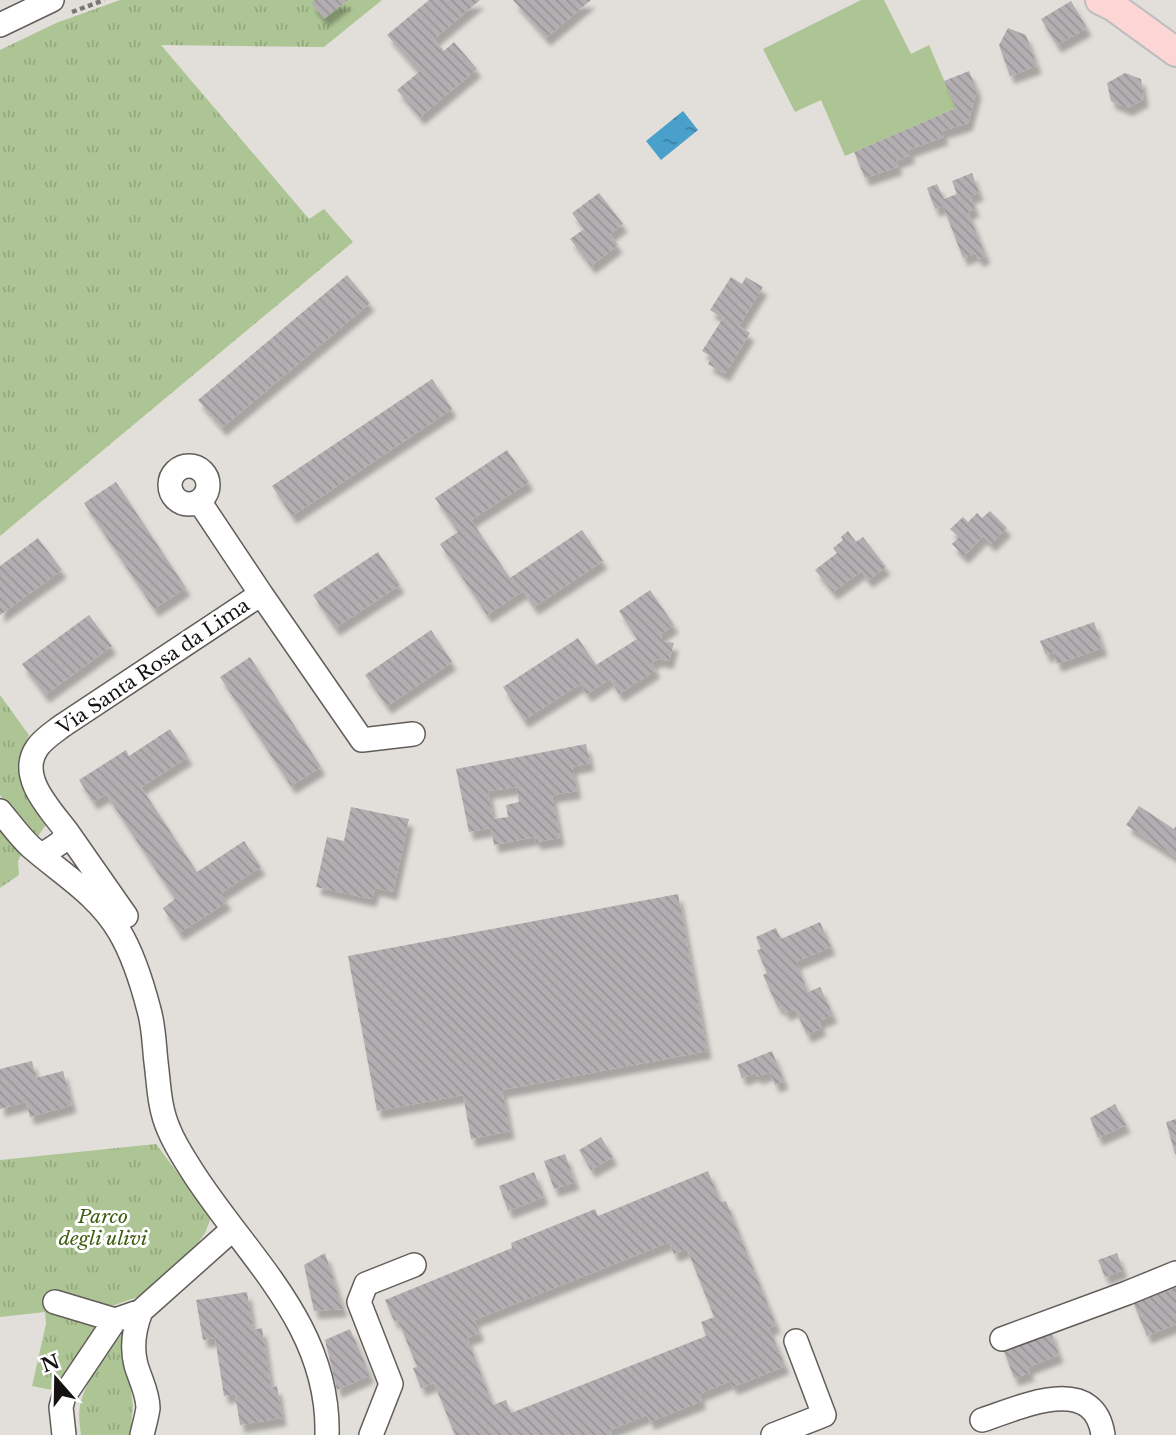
<svg xmlns="http://www.w3.org/2000/svg" width="1176" height="1435" viewBox="0 0 1176 1435" font-family="'Libre Baskerville',serif">
<defs>
<pattern id="grass-tufts" width="24" height="20" patternUnits="userSpaceOnUse" patternTransform="scale(1.75)"><rect width="24" height="20" fill="#adc594"/><path d="M3 7l-1-3M5 7V3M7 7l1-3M15 17l-1-3M17 17v-4M19 17l1-3" fill="none" stroke="#94a87f"/></pattern>
<pattern id="water-ripples" width="26" height="14" patternUnits="userSpaceOnUse" patternTransform="scale(1.75)"><rect width="26" height="14" fill="#48a0cb"/><path d="M2 4q2-2 4 0t4 0M15 11q2-2 4 0t4 0" fill="none" stroke="#3b81a3"/></pattern>
<pattern id="building-back-hatch" width="6" height="6" patternUnits="userSpaceOnUse" patternTransform="scale(1.75)"><rect width="6" height="6" fill="#b3aeb1"/><path d="M-1 5l2 2M0 0l6 6M5-1l2 2" fill="none" stroke="#999597"/></pattern>
<filter id="shadow"><feDropShadow dx="4.5" dy="8" stdDeviation="2" flood-color="#0004"/></filter>
</defs>
<rect width="100%" height="100%" fill="#e2dfda"/>
<!-- grass -->
<path fill="url(#grass-tufts)" d="M120,0H382L324,47L161,45L309,219L324,209L353,242L0,536V50L56,23Z
M0,695L29,735C25,744 19,753 18,762C15,785 36,805 48,822L38,836L30,833L0,795Z
M0,825L22,853L18,861L19,875L0,888Z
M156,1144L211,1218L205,1233L185,1261L137,1297L112,1306L46,1293L45,1311H50L92,1325L95,1328L94,1332L52,1390L32,1386L46,1324L45,1312L0,1317V1160Z
M123,1332L124,1366L131,1390L133,1406L130,1435H81C80,1426 78,1416 80,1406C85,1380 107,1353 123,1332Z"/>
<!-- garden -->
<path fill="#adc594" d="M861,0H884L911,54L929,45L956,108L845,156L821,100L795,112L763,49Z"/>
<!-- water -->
<path fill="url(#water-ripples)" d="M683,111L698,130L661,160L646,141Z"/>
<!-- building -->
<path fill="url(#building-back-hatch)" fill-rule="evenodd" filter="url(#shadow)" d="M315,0H348L324,19L311,3Z
M429,0H480L434,39L444,51L454,42L477,69L420,117L397,90L419,72L387,35Z
M513,0H591L546,38Z
M1071,1L1087,28L1057,45L1041,19Z
M1008,28L1026,35L1037,66L1010,76L999,45Z
M969,71L977,90L968,123L942,131L944,137L908,150L911,155L896,161L898,167L865,178L854,152L956,108L944,81Z
M1125,73L1141,79L1144,99L1128,108L1111,101L1107,83Z
M972,173L979,193L970,196L975,209L968,212L986,256L978,259L975,253L963,258L943,206L935,209L927,188L937,184L944,199L957,194L952,181Z
M599,193L623,224L610,234L618,245L591,266L570,239L584,229L572,213Z
M347,275L370,303L222,428L198,400Z
M731,277L742,284L746,277L763,287L739,326L750,333L725,374L708,364L712,357L702,351L723,318L710,310Z
M432,379L452,409L292,516L272,486Z
M507,450L529,482L471,520L510,578L582,530L603,561L534,607L523,591L487,615L440,544L458,532L435,498Z
M116,482L186,588L154,609L84,503Z
M990,511L1007,528L991,544L983,536L964,556L952,544L959,537L950,529L963,517L968,522L977,513L982,518Z
M848,531L856,542L863,537L886,567L868,580L861,571L833,592L815,570L837,553L833,548L843,540L841,537Z
M38,538L62,570L0,615V566Z
M378,552L400,585L335,628L313,595Z
M650,590L674,625L661,634L662,641L674,643L669,661L659,659L651,662L656,670L619,694L610,679L587,694L580,684L524,720L503,687L578,638L596,665L637,639L619,611Z
M89,615L112,646L45,695L22,664Z
M1094,622L1103,648L1057,664L1053,652L1046,655L1040,641Z
M431,630L452,662L387,706L365,675Z
M250,657L321,767L291,786L220,677Z
M170,729L188,757L141,787L197,872L244,841L261,867L221,893L227,902L179,933L163,908L175,899L106,794L93,802L79,780L126,750L129,756Z
M586,744L590,763L572,767L577,791L552,795L560,838L536,842L535,837L494,845L491,828L469,832L456,769ZM516,787L519,802L506,805L508,817L493,819L488,791Z
M1139,806L1174,829L1176,826V857L1126,825Z
M351,807L409,819L393,892L375,888L372,899L316,887L327,837L344,841Z
M678,894L707,1051L502,1090L510,1131L471,1139L463,1095L377,1111L348,956Z
M820,922L831,947L796,962L808,992L820,987L833,1015L819,1021L822,1028L807,1035L795,1009L785,1013L782,1006L778,1008L763,975L767,973L757,950L761,949L756,937L776,928L781,939Z
M772,1051L784,1081L775,1085L770,1072L757,1077L756,1073L742,1078L737,1065Z
M32,1061L36,1078L63,1071L72,1105L30,1117L26,1102L0,1109V1069Z
M1115,1104L1126,1125L1098,1138L1090,1118Z
M1176,1119V1154H1175L1166,1122Z
M601,1137L613,1157L591,1170L579,1150Z
M565,1154L575,1182L554,1189L544,1161Z
M708,1171L721,1202L726,1201L776,1325L769,1328L785,1366L733,1387L730,1381L699,1394L702,1401L650,1422L647,1415L610,1430L612,1435H455L434,1383L421,1388L413,1368L417,1367L398,1320L394,1321L385,1300L512,1248L511,1243L595,1209L598,1216ZM669,1242L674,1254L687,1249L714,1317L701,1322L706,1336L511,1413L506,1400L493,1405L467,1338L480,1333L474,1320Z
M534,1172L544,1197L508,1211L499,1186Z
M325,1253L343,1309L314,1311L304,1265Z
M1117,1253L1123,1270L1105,1277L1098,1260Z
M1176,1279V1318L1174,1319L1176,1324L1147,1336L1131,1297Z
M247,1292L253,1330L262,1328L271,1388L277,1386L282,1418L240,1425L235,1394L224,1396L215,1338L203,1340L196,1300Z
M350,1329L370,1375L337,1390L325,1340Z
M1050,1329L1059,1355L1028,1367L1030,1373L1014,1378L1002,1346Z"/>
<g fill="none" stroke-linecap="round" stroke-linejoin="round">
<!-- minor casing -->
<g stroke="#615e5a" stroke-width="26">
<path id="minor" d="M0,25L52,0
M170 485a19 19 0 1 1 38 0a19 19 0 1 1-38 0Z
M199,501L261,594
M0,811C10,823 20,837 31,847C62,874 98,895 119,931C133,954 142,983 149,1010C154,1027 154,1045 156,1062C159,1085 159,1108 169,1130C175,1145 184,1158 192,1171C246,1256 330,1325 327,1435
M68,833L126,916
M42,855L60,843L68,833C51,810 17,777 37,748C43,739 53,733 62,726L261,594L362,740L413,734
M55,1302L115,1320
M1002,1339L1127,1293L1176,1273
M982,1420C1019,1408 1094,1372 1103,1435
M64,1435L61,1407L64,1396L115,1320L141,1311
M142,1435C144,1426 147,1416 148,1408C148,1393 140,1379 136,1365C131,1346 134,1329 141,1311L233,1229
M371,1435L391,1384L359,1302L366,1284L414,1265
M773,1435L824,1415L796,1341"/>
</g>
<!-- major casing -->
<g stroke="#bdbdbd" stroke-width="32">
<path id="major" d="M1100,0L1114,7L1176,52"/>
</g>
<!-- path -->
<path stroke="#797673" stroke-width="4.5" stroke-dasharray="5 3.5" stroke-linecap="butt" d="M72,12L104,0"/>
<!-- minor -->
<use href="#minor" stroke="#fff" stroke-width="23"/>
<!-- major -->
<use href="#major" stroke="#fbd6d4" stroke-width="28"/>
</g>
<g text-anchor="middle" stroke-width="6" stroke-linejoin="round" paint-order="stroke">
<!-- street labels -->
<g font-size="19" fill="#151312" stroke="#fff">
<text transform="translate(153 666) rotate(-34)" y="7">Via Santa Rosa da Lima</text>
</g>
<!-- park labels -->
<g font-size="19" font-style="italic" fill="#3f5e10" stroke="#fff">
<text x="103" y="1223">Parco<tspan x="103" dy="22">degli ulivi</tspan></text>
</g>
</g>
<!-- north arrow -->
<g transform="translate(56 1379) rotate(340)" stroke="#ffffff" stroke-width="5" paint-order="stroke">
<path d="M0-5L12 26L0 18L-12 26Z" fill="#151312"/>
<text y="-10" font-size="19" font-weight="bold" text-anchor="middle" fill="#151312">N</text>
</g>
</svg>
